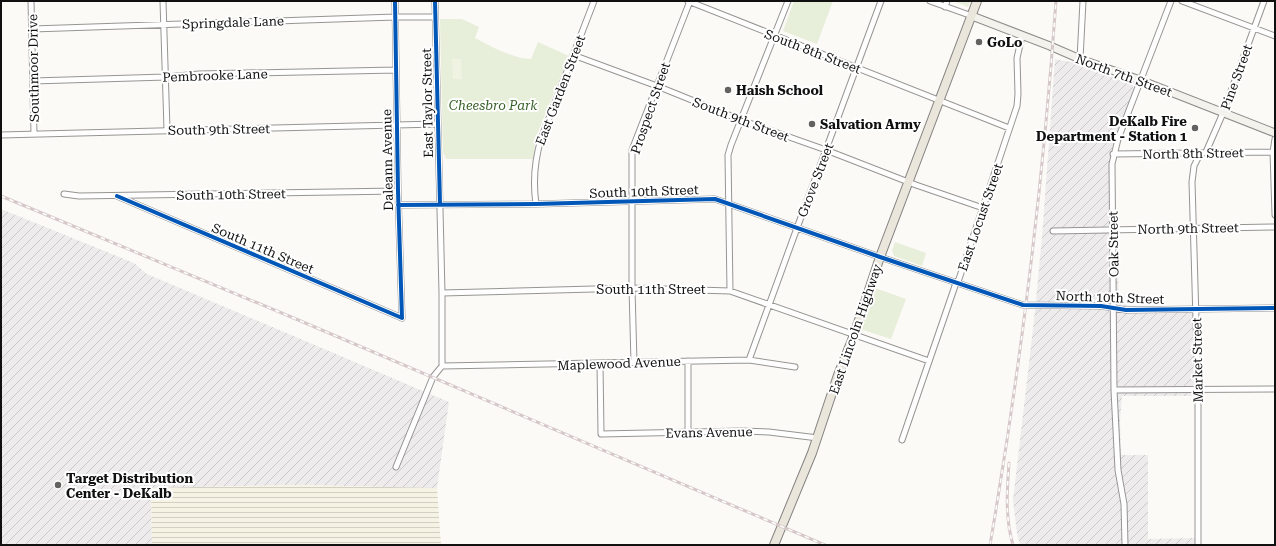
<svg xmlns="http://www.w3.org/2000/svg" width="1276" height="546" viewBox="0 0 1276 546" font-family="'Roboto Serif',serif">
<defs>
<pattern id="industrial-furrows" width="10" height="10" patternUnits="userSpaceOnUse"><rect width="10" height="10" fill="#eeebec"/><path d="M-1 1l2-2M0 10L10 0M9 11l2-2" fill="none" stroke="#cbc8c9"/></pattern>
<pattern id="farmland-rules" width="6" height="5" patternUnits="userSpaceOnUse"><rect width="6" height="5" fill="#f6f3e4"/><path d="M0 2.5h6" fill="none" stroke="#d2cfc3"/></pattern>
</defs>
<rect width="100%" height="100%" fill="#fcfaf6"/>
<!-- industrial -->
<path fill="url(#industrial-furrows)" d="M1055,59L1076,63L1133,85V91L1112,147L1115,180L1119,304L1141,307L1193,306L1194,396H1122L1120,421L1121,455H1148V539L1196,538V545H1020L1017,534L1013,500L1034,320L1042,237Z
M1,209L134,263L147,274L449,402L437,488L297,485L151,488L152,545H1Z"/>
<!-- farmland -->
<path fill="url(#farmland-rules)" d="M297,485L437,488L441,545H152L151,488Z"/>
<!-- park -->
<path fill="#e7eed9" d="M794,1H833L817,44L783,31Z
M953,1H971L968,7Z
M440,19H462L479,27L475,38C490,46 514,59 531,59L538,42L569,56L536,137L533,159H446L443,152Z
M895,242L926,253L922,266L894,256L892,250Z
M875,288L906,299L891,339L860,329Z"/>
<!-- pitch -->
<path fill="#f0f3e2" d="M452,59H461L462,79H453Z"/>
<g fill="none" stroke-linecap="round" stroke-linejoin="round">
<!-- street casing -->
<g stroke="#969594" stroke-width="7">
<path id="street" d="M31,1L34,134
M163,1L167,130
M688,1L1009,128
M930,1L972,16
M1182,1L1275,36
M945,7L947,1
M32,29L395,17H435
M573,55L657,86L741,120L826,150L916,185L983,208
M1080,59L1083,1
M33,81L166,77L199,74L396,70
M1,135L437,124
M1275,139L1273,152L1275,215
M1206,152L1223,113L1264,1
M1113,154L1273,152
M64,194L79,196L398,191
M117,196L402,318L398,191L395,1
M536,204C533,183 535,159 541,139L594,1
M398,205L536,204L715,199L880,257L1023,305L1101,306L1126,310L1275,308
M1053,231L1275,227
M730,291L728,155L731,145L788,1
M442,293L632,288L730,291L929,361
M749,360L797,228L881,1
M688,361V433
M634,363L632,288V150L690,1
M600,364L601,434L742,431L769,432L818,438
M442,366L749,360L795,367
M1114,390L1275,389
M902,440L956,283L959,279L1017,106L1018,94L1017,58L1022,36
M396,467L433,377L442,366V293L435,1
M1125,545L1124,504L1118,470L1114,390L1112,164L1118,139L1171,1
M1198,545V389L1192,182L1194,166L1200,154"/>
</g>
<!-- secondary casing -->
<g stroke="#8d8c8a" stroke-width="9">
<path id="secondary" d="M972,16L1050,46L1080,59L1140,80L1275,133"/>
</g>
<!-- primary casing -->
<g stroke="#848381" stroke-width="10">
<path id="primary" d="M774,545L812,453L838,375L854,335L880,257L977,1"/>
</g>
<!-- street -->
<use href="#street" stroke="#fffefe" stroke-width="5"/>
<!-- secondary -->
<use href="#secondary" stroke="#f4f2ec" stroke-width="7"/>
<!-- primary -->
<use href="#primary" stroke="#eae6dc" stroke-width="8"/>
<!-- rail casing -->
<g stroke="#d6c8c9" stroke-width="3">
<path id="rail" d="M1,196L296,319L825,545
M1009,463C1007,491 1005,518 1013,545
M990,545C1021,365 1043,183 1056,1"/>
</g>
<!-- rail -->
<use href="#rail" stroke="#fff" stroke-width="1.5" stroke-dasharray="4.5" stroke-linecap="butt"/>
<!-- cycleway casing -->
<g stroke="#fff" stroke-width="6">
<path id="cycleway" d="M435,1L440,204
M117,196L402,318L398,191L395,1
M398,205L536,204L715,199L880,257L1023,305L1101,306L1126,310L1275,308"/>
</g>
<!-- cycleway -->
<use href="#cycleway" stroke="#0057b8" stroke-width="4"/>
</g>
<!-- markers -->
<g fill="#636260" stroke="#fff" stroke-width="1.5">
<circle cx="979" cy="42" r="4"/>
<circle cx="728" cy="90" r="4"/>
<circle cx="812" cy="124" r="4"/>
<circle cx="1195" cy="128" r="4"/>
<circle cx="58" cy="485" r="4"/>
</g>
<g text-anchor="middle" stroke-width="4" stroke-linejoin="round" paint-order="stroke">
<!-- street labels -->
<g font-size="13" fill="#101010" stroke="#fff">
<text transform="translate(233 22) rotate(-2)" y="5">Springdale Lane</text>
<text transform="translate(813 51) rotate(21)" y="5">South 8th Street</text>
<text transform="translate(33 68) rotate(-91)" y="5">Southmoor Drive</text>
<text transform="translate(215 75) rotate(-2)" y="5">Pembrooke Lane</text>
<text transform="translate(1124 75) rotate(20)" y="5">North 7th Street</text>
<text transform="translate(1236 77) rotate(-70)" y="5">Pine Street</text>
<text transform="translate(560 90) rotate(-69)" y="5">East Garden Street</text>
<text transform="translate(427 103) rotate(-91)" y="5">East Taylor Street</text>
<text transform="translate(650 108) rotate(-71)" y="5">Prospect Street</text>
<text transform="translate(741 119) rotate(21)" y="5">South 9th Street</text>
<text transform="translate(219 129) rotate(-1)" y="5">South 9th Street</text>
<text transform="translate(1193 153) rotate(-1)" y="5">North 8th Street</text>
<text transform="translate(387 160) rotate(-91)" y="5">Daleann Avenue</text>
<text transform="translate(815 180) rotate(-69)" y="5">Grove Street</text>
<text transform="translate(644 191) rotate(-2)" y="5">South 10th Street</text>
<text transform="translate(231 194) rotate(-1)" y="5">South 10th Street</text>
<text transform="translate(980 217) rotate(-71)" y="5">East Locust Street</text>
<text transform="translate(1188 228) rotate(-1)" y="5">North 9th Street</text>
<text transform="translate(1113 244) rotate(-91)" y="5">Oak Street</text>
<text transform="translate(263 248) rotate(23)" y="5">South 11th Street</text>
<text x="651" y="294">South 11th Street</text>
<text transform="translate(1110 297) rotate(2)" y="5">North 10th Street</text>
<text transform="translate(855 329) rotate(-71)" y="5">East Lincoln Highway</text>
<text transform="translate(1197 360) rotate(-91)" y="5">Market Street</text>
<text transform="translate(619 363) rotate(-2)" y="5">Maplewood Avenue</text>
<text transform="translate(709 432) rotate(-1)" y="5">Evans Avenue</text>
</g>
<!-- poi labels -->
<g font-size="13" font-weight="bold" fill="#101010" stroke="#fff" text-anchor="start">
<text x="987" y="47">GoLo</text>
<text x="736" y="95">Haish School</text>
<text x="1187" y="126" text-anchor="end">DeKalb Fire<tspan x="1187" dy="15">Department - Station 1</tspan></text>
<text x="820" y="129">Salvation Army</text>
<text x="66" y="483">Target Distribution<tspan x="66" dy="15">Center - DeKalb</tspan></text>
</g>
<!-- park labels -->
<g font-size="13" font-style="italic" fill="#376027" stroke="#fff">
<text x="493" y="110">Cheesbro Park</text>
</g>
</g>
<!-- border -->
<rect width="1276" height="546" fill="none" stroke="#101010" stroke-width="4"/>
</svg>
